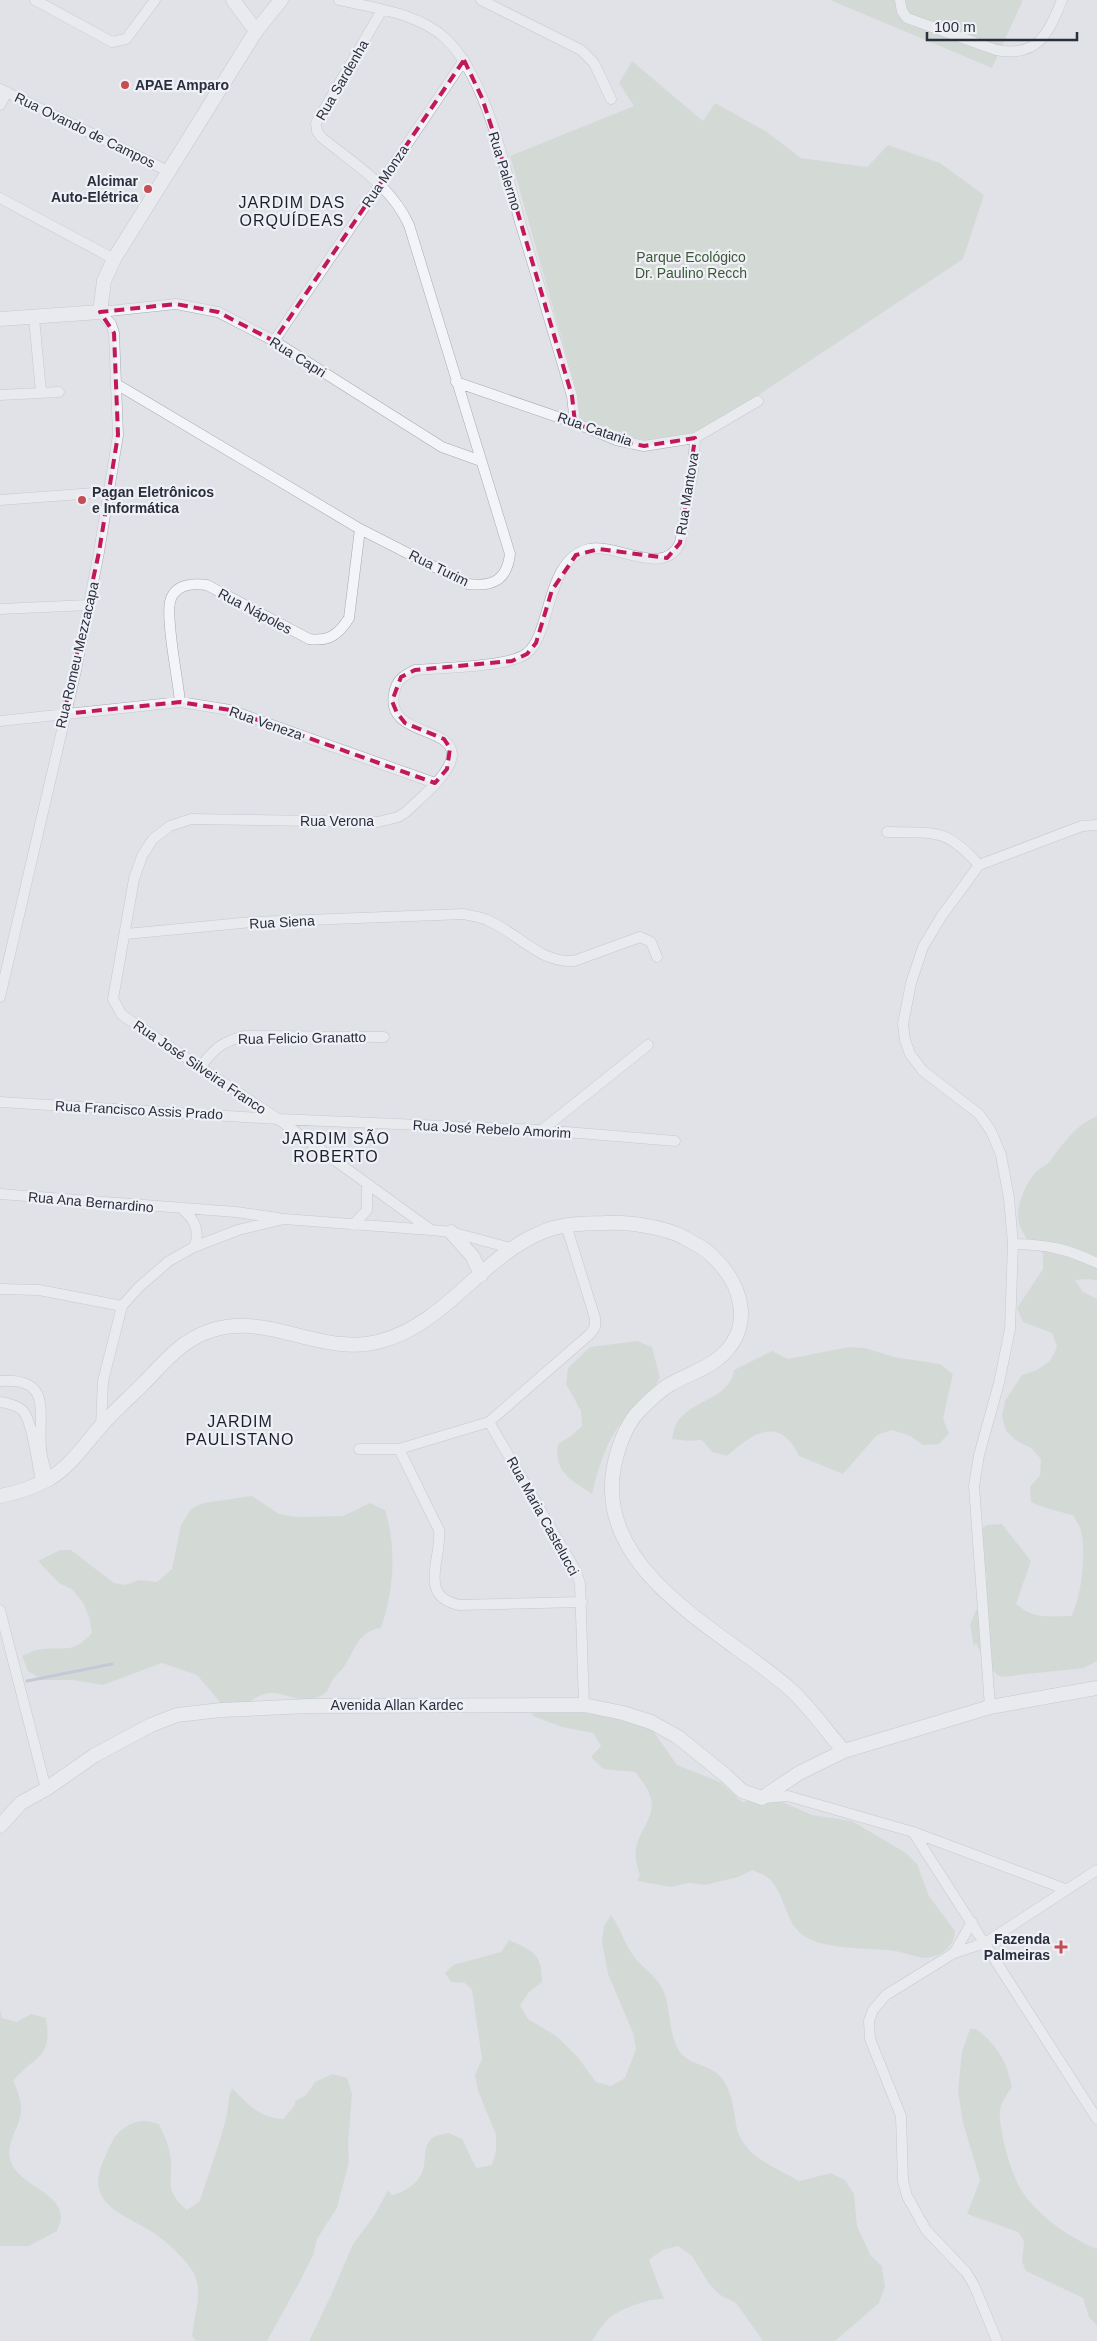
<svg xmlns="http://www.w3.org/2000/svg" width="1097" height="2341" viewBox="0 0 1097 2341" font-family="Arial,sans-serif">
<rect width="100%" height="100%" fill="#e0e2e8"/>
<!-- green -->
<path fill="#c4d1c2" d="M830,0H1023L992,68Z
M632,61L703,121L715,103L767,132L801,158L867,167L888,145L940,163L984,195L963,259L703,432L659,442L623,439L581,422L577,393L510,156L634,106L619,83Z
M1097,1116V1281L1090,1279L1075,1280L1083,1292L1097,1299V1661L1084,1668L1001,1677L988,1668L976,1643L974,1647L970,1625L976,1610L981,1611L987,1574C974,1561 971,1551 974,1533L987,1525L1002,1524L1031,1561L1016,1604C1036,1620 1047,1616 1071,1616C1082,1599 1086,1550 1081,1531C1080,1526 1076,1521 1074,1516C1060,1511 1045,1509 1031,1502L1030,1487L1040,1475L1041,1459L1031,1448L1017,1441L1006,1431L1002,1416L1005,1401L1022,1375L1037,1370L1050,1361L1057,1347L1052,1333L1023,1322L1017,1308L1043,1269V1253C1035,1247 1026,1240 1022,1231C1012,1213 1023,1188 1035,1173C1039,1168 1046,1166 1050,1161C1064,1142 1075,1126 1097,1116Z
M637,1341L652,1347L660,1378C651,1396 635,1406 622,1422C606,1441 598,1470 592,1494C570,1479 554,1473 558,1444L571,1436L582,1426L581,1411L566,1384L568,1368L590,1347Z
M849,1347L865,1348L894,1357L940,1364L953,1374L943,1419L949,1433L939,1444L923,1445L910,1436L892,1430L877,1435L843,1474L799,1456C780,1415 752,1433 727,1456L712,1452L702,1440L688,1441L672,1439C673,1434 674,1428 676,1424C690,1399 730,1400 734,1370L774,1350V1352L788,1359Z
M252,1496L279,1514L296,1517L343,1516L370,1503L385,1510C397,1547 394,1591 381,1628C358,1631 355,1650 344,1667C341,1671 337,1674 334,1678C330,1683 329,1691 324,1694C290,1714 278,1671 241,1710L226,1709L197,1675L162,1663L103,1685L72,1680H42L28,1671L22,1656C27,1654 32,1651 37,1650C63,1645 71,1656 92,1633L89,1617L83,1603L73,1590L59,1583L38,1561L60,1550H71L114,1583L125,1585L139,1580L157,1582L172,1569L181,1525L191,1509L203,1503Z
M599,1708L651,1728L677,1765L720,1782L742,1802L771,1797L812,1815L852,1821L906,1853L917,1864L929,1896L955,1931C955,1944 944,1955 931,1957C919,1960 906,1952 894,1951C868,1947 820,1951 800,1933C784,1918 784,1890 767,1877C763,1874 757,1873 753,1870L738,1877L705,1885L689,1883L671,1887L637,1881L640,1875C636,1864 634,1855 637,1844C641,1829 655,1816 651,1799C649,1789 641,1780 635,1772L603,1769L591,1757L601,1746L593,1733L562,1727L533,1716L532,1713Z
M611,1915C620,1927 623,1940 631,1952C640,1967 656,1974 663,1990C672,2009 667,2033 680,2052C690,2066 715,2065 724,2081C732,2095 734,2109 736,2124C741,2156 775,2167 799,2181L831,2173L845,2180L854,2194L857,2226L871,2256L882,2266L885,2287L879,2303L835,2341H763L736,2303L720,2295L709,2284L692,2256L678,2246L662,2250L649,2260L664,2299C650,2298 623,2308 612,2316C604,2322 597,2333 592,2341H309L332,2293L353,2244L374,2216L388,2190L392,2195C407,2191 421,2182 424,2165C426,2155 423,2144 434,2137C437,2135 444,2134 449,2133L462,2139L476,2168L492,2165L496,2150V2135L478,2091L475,2075L482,2059L472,1990L465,1983L451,1982L445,1973L453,1965L501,1952L509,1940C533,1951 542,1953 542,1982L529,1992L520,2005L528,2019L555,2035L577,2056L596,2082L611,2086L625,2078L636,2049L633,2033L608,1974L602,1942L604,1926Z
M0,2010L2,2018L17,2022L31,2014L46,2018C53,2060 35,2054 13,2081C18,2091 24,2106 20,2118C16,2132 5,2146 11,2162C20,2186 60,2192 61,2216C62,2220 58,2227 57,2231L29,2246H0Z
M970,2029H976C997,2044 1007,2062 1012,2087C1007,2094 1001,2102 1000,2111C998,2128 1012,2177 1022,2191C1038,2216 1070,2238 1097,2249V2326L1089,2317L1083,2298L1026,2271L1022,2262L1024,2241L1018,2232L967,2214L980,2180L963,2123L958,2091L962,2051Z
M332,2074L347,2078L352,2094L348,2145L349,2162L337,2208L317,2239L313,2255L299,2283L267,2341H196L192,2336C194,2314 204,2292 193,2272C185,2258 163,2238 149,2230C119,2212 83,2203 105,2157C109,2148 113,2137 120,2131C135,2120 142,2119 159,2124C163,2133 168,2143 170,2153C175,2181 161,2187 187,2210L200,2201C208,2174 218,2149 225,2122C229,2110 227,2099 232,2088C247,2104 260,2118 283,2119L295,2105V2101L306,2095L315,2082Z"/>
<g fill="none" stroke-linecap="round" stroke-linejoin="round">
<!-- stream -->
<path stroke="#9eadc5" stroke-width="3" d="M27,1681L112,1664"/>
<!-- minor casing -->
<g stroke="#a6a9b2" stroke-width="11">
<path id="minor" d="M35,0L112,42L126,39L155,0
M339,0C373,8 418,13 445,38C486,76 505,168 520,222C538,280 555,338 572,396L575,423
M481,0L581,50L594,63L611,99
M900,0L902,11L907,18L996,50C1038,58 1048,34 1062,0
M0,89L170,172
M0,105L7,92
M0,198L114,259
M100,312L176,304L218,312L274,341L442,447L481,461
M34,318L41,392
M274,341L464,60
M456,382L575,423L616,440L644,446L695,438L758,401
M118,385L360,529L468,584C493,587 507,580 510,554L409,225C391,185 354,164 321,137L317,131L316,123L382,10
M0,395L59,392
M0,500L108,492
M0,609L89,605
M180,702C178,679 166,622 170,602C174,584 193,583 207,585L309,639C329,642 339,634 349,618L360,529
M0,721L180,702L230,710L435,783
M887,832C935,833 945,827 979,865
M126,934L252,922L464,914C471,916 480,917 487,920C517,932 539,963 574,961L640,937L651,942L657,957
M0,997L76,670L99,552L118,435L114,333L111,324L100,312
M201,1066C215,1048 222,1042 244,1036L384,1037
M0,1102L278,1119L542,1130L675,1141
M542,1130L648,1045
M0,1194L236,1212L278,1218
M182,1209C194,1218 201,1232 194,1247
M353,1225L367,1210V1184
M431,1230L278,1119L122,1015L113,999L134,879L142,856L153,839L170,826L191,819L378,822L398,817L406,812C419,799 451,774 452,755C453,726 386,736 394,694C396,680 403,676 415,670C438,668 511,667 527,653C552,633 545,559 589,549C617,543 664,578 680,543L693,471L695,438
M1013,1244C1048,1245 1065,1248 1097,1263
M0,1289L39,1290L122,1306
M0,1381C53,1377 38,1412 41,1449C42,1459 45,1469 48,1479
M0,1402C7,1403 16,1405 22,1410C32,1418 38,1467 41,1482
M489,1422L576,1571L580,1584L584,1705
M101,1426L103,1381L122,1306L139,1287L169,1261L194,1247L238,1230L284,1219L431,1230L451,1232L514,1249
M359,1449H399L489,1422L590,1334L595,1327V1318L566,1225
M399,1449L439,1530C442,1559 417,1597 460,1605L582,1602
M0,1610L46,1789
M990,1707L974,1486L979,1455L999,1383L1010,1329L1013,1244L1009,1198L1001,1155L991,1131L979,1114L923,1071L910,1054L905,1040L903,1024L911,983L923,947L941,917L979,865L1082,826L1097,825
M763,1798L788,1796L913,1832L1097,2119
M913,1832L1065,1889
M954,1953L972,1922
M997,2341L974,2285L966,2272L926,2230L907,2196L903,2181L901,2116L870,2039L869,2021L873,2010L886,1995L954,1953L985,1943L1097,1870"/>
</g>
<!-- tertiary casing -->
<g stroke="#a6a9b2" stroke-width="15">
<path id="tertiary" d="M233,0L256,31
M0,319L100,312L104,281L114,259L256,31L281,0
M451,1232L473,1257L481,1275
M0,1496C16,1493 34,1487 49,1479C71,1466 84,1445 101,1426C114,1411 129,1398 143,1384C157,1370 170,1354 186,1343C254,1297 314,1360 381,1341C445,1324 481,1258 540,1233C561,1223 584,1224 606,1223C628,1222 666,1227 685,1238C693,1243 703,1247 710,1254C744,1284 756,1331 715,1361C701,1371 684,1376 669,1385C659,1391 649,1401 641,1409C622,1427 611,1466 612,1491C614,1582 730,1636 790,1689C810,1707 826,1731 844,1751
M0,1826L21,1803L46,1789L95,1755L151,1725L177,1715L221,1710L308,1706L584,1705L623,1713L651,1722L678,1737L725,1775L742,1791L762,1798L799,1773L844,1751L990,1707L1097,1688"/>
</g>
<!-- minor -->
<use href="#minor" stroke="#f3f4f7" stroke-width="10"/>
<!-- tertiary -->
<use href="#tertiary" stroke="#f3f4f7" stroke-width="14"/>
</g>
<!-- marked area -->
<path d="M0 0H1097V2341H0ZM464,60L482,98L501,156L572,396L575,423L616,440L644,446L695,438L680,543L667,558L599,549L576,555L552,590L536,643L527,654L512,661L415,670L401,677L392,701L397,713L405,723L444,739L450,748L447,769L435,783L230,710L180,702L64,714L99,552L118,435L114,333L100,312L176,304L218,312L274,341Z" fill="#e0e2e8" fill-opacity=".55" fill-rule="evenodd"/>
<path fill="none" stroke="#c2185b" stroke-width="4" stroke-dasharray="10 6" stroke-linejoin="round" d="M464,60L482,98L501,156L572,396L575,423L616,440L644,446L695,438L680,543L667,558L599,549L576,555L552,590L536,643L527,654L512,661L415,670L401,677L392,701L397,713L405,723L444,739L450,748L447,769L435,783L230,710L180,702L64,714L99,552L118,435L114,333L100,312L176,304L218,312L274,341Z"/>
<!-- markers -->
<g fill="#c44e54" stroke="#f0f1f6" stroke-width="2">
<circle cx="125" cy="85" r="5"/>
<circle cx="148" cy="189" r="5"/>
<circle cx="82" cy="500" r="5"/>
<path d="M1058.5 1939.5h5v5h5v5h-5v5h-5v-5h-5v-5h5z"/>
</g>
<g text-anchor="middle" stroke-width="4.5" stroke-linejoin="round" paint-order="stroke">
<!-- street labels -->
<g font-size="14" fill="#2a2f3e" stroke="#f0f1f6">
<text transform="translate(342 80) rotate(-60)" y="5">Rua Sardenha</text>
<text transform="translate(85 130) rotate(26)" y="5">Rua Ovando de Campos</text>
<text transform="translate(505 171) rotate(73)" y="5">Rua Palermo</text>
<text transform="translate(385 176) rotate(-56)" y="5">Rua Monza</text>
<text transform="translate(298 357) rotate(32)" y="5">Rua Capri</text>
<text transform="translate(595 429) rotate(19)" y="5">Rua Catania</text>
<text transform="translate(687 494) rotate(-81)" y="5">Rua Mantova</text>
<text transform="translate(439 568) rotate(26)" y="5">Rua Turim</text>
<text transform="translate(255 611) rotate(28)" y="5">Rua Nápoles</text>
<text transform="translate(77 655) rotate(-77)" y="5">Rua Romeu Mezzacapa</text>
<text transform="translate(266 723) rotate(19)" y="5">Rua Veneza</text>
<text x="337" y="826">Rua Verona</text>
<text transform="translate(282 922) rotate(-3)" y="5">Rua Siena</text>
<text transform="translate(302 1038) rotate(-1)" y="5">Rua Felicio Granatto</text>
<text transform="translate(200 1067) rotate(34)" y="5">Rua José Silveira Franco</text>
<text transform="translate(139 1110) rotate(3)" y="5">Rua Francisco Assis Prado</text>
<text transform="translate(492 1129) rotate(3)" y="5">Rua José Rebelo Amorim</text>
<text transform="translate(91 1202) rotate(5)" y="5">Rua Ana Bernardino</text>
<text transform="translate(543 1516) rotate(61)" y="5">Rua Maria Castelucci</text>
<text x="397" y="1710">Avenida Allan Kardec</text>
</g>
<!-- poi labels -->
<g font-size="14" font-weight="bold" fill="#2a2f3e" stroke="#f0f1f6" text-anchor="start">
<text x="135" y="90">APAE Amparo</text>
<text x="138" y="186" text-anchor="end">Alcimar<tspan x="138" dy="16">Auto-Elétrica</tspan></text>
<text x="92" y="497">Pagan Eletrônicos<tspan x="92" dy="16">e Informática</tspan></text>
<text x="1050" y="1944" text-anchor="end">Fazenda<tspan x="1050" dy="16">Palmeiras</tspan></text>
</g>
<!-- park labels -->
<g font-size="14" fill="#3b5938" stroke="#f0f1f6">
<text x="691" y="262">Parque Ecológico<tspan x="691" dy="16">Dr. Paulino Recch</tspan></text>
</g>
<!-- quarter labels -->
<g font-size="16" letter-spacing="1" fill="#1c212f" stroke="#f0f1f6">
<text x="292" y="208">JARDIM DAS<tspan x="292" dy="18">ORQUÍDEAS</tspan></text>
<text x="336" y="1144">JARDIM SÃO<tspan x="336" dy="18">ROBERTO</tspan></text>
<text x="240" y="1427">JARDIM<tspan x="240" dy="18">PAULISTANO</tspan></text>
</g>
</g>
<!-- scale -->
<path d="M927 32v8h150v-8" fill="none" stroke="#2a2f3e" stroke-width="2.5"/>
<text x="934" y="32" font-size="15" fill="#2a2f3e" stroke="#f0f1f6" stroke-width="4" paint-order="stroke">100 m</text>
</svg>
